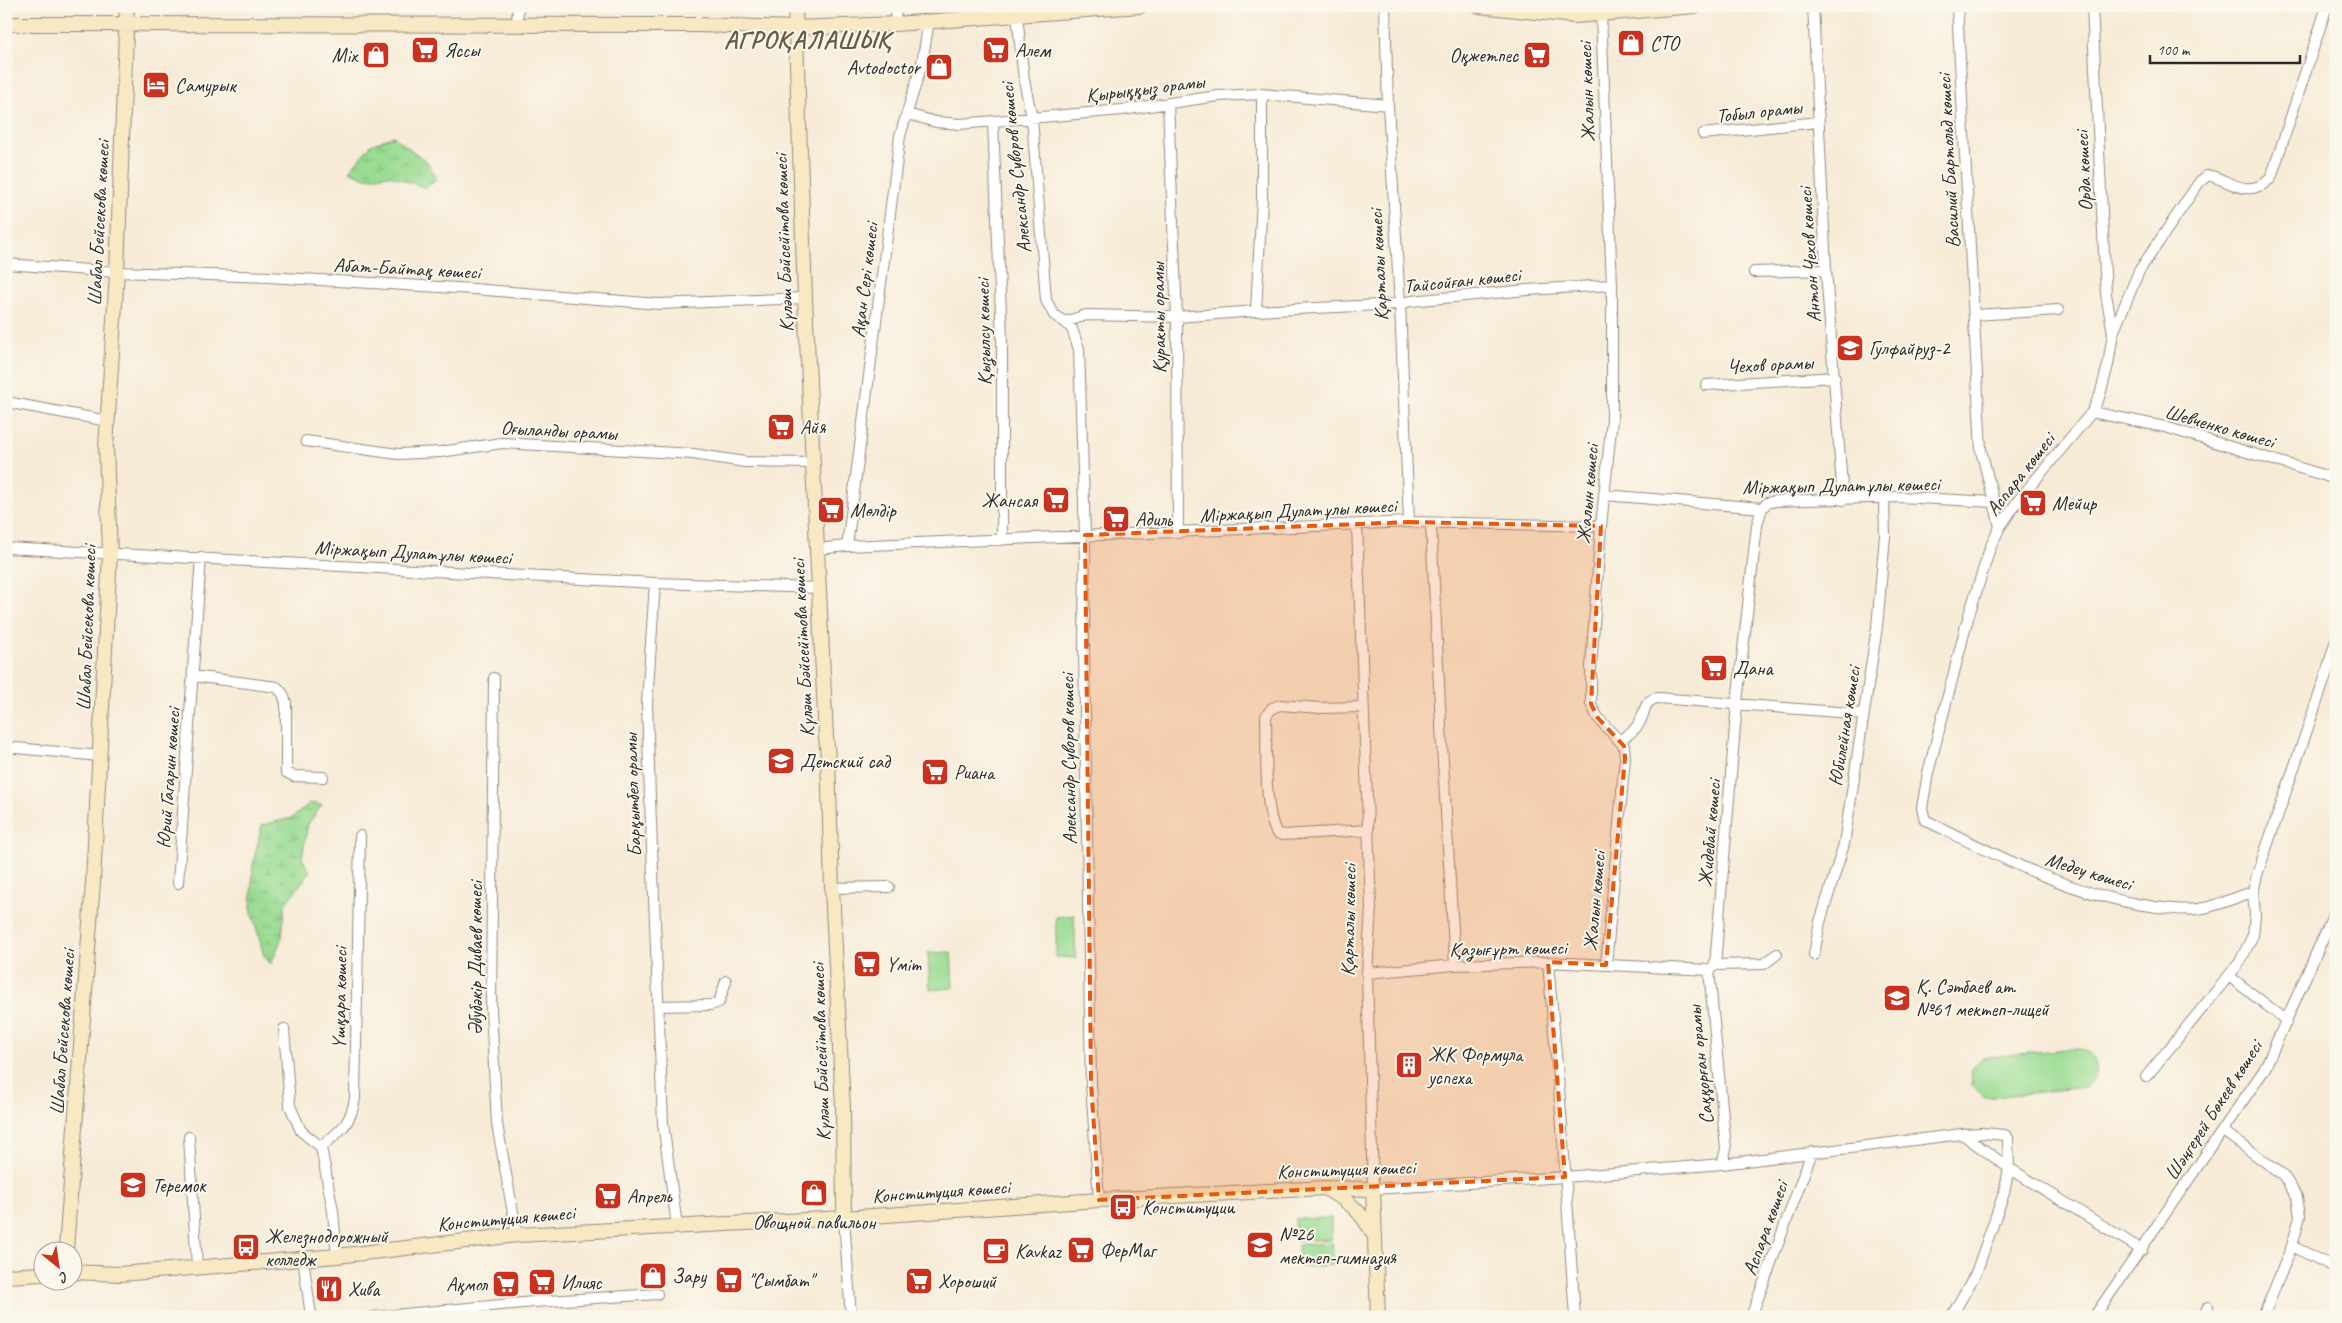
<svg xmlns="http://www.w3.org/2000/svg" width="2342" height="1323" viewBox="0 0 2342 1323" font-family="Caveat,sans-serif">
<defs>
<pattern id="wetland-marsh" width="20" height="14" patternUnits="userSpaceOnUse" patternTransform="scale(1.25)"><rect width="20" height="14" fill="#9adc92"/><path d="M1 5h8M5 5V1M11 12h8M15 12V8" fill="none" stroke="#85bd7e"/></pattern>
</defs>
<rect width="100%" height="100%" fill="#fbf7ec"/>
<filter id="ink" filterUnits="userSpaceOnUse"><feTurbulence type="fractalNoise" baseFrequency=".02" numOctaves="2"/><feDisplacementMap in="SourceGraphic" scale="10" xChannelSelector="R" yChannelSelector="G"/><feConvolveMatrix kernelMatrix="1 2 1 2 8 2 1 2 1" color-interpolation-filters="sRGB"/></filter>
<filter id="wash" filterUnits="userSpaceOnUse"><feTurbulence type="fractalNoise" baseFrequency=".0096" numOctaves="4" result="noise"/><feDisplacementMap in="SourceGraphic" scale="20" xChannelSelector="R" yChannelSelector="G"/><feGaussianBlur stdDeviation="1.12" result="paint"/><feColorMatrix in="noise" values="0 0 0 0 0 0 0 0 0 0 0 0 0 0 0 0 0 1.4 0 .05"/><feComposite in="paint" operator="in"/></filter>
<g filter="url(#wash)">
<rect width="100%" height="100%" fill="#f7ebd7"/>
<!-- wetland -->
<path fill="url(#wetland-marsh)" stroke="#62845e" d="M393,136L427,162L437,178L426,188L389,175L366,178L349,171L371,145Z
M310,803L322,805L308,824L302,858L310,872L285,904L282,937L271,964L264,956L251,908L253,864L262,825L292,818Z"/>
<!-- pitch -->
<path fill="#9adc92" stroke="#62845e" d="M1074,915L1076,958L1056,957V917Z
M951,952L953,988L930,990L928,953Z
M2076,1048L2090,1053C2100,1066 2098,1077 2086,1087L1993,1097H1985L1972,1086L1971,1070L1981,1058Z
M1331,1218V1240H1296L1295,1219Z
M1332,1243L1334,1265L1299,1267L1298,1245Z"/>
</g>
<g filter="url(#ink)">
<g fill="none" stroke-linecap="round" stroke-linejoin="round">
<!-- street casing -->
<g stroke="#918b81" stroke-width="12">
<path id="street" d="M1385,6L1388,105L1400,304L1409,522
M1813,6L1826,270L1843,500
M1957,6L1981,450L1994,502
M2092,6L2106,294L2113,333
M1601,14L1612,285V419L1601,526L1591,667V704L1598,718L1624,746L1625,758L1606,965
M1017,15L1024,80L1032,118L1046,300L1054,315L1065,322L1086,315L1177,317L1256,311L1400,304L1411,301L1527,290L1612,285
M895,24L896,6
M517,25L518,6
M1168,103L1177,317L1178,533
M907,114L936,122L960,124L1122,110L1218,96L1262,94L1388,105
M993,122L1002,338V540
M1703,134L1818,122
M6,264L117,272L268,277L474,289L659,304L805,298
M1754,272L1826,270
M1256,311L1262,199V94
M1974,315L2058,310
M1065,322L1072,329L1079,349L1085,535L1084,648L1091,1084L1099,1200
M1706,385L1835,377
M6,402L108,421
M2092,412L2165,427L2336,479
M306,441L398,454L440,452L502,443L693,454L745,462L812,463
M1604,495L1762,508L1767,503L1775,501L1899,497L1994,502L2000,527
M1357,524L1371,907L1367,973L1373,1189L1565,1177L1722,1164L1962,1134
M1431,524L1442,745L1455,965
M847,546L900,136L922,63L929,21
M6,548L655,583L818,588
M817,549L847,546L1409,522L1601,526
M655,583L647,703L650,798L663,1123L677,1226
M193,676L277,687L283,694L286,703V772L293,776L323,777
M494,678L491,1009L497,1124L517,1235
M1363,707L1320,708L1280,705L1272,708L1266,716C1267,743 1263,812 1277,833L1282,835L1368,830
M1619,741C1626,736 1633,732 1638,725C1646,714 1642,700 1658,698L1863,714
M6,747L100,756
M178,883L201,557
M832,888L889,887
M2253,892C2235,897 2216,907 2198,909C2177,911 2158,907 2137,904C2061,890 1994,854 1925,820L1922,808L1928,773L1968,618L1990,548L2000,527L2017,502L2092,412L2100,395L2108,365L2113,333L2139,271L2200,181C2201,181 2206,177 2206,176C2220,172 2245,204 2271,178L2327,6
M1814,955L1820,922L1844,844L1877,627L1885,536L1884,499
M1548,962L1561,1113L1575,1317
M1715,965L1737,703L1757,525L1762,508
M1715,965L1764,964L1777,954
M1714,966L1709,970L1726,1149L1722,1164
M1367,973L1455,965L1548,962L1709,970
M2229,976L2287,1021
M658,1006L711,1005L719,1002L726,981
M284,1029L290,1106L301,1131L321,1147L333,1211L337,1256
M2146,1077L2240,962L2253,935L2255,915L2253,892L2257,875L2325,678L2336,640
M2223,1131L2283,1175L2297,1197L2300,1216L2292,1246L2263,1317
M1982,1133L2005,1135L2008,1138L2009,1168L1962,1134Z
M189,1137L197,1267
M321,1147C341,1130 351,1124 355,1098L360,836
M844,1218L851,1317
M2292,1246L2336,1268
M303,1258L310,1309L313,1317
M373,1317L533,1302L657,1294
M1751,1317L1812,1152
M1951,1317L1976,1273L2004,1193L2009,1168L2142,1250
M2094,1317L2264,1070L2336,909
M2203,1317L2208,1307"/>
</g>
<!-- secondary casing -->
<g stroke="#918b81" stroke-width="16">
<path id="secondary" d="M795,6L805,298L826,737L828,757L832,888L843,1108L844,1218
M1478,6L1575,16L1696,6
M6,24L698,25L795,28L895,24L1140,6
M1326,1189C1350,1202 1360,1210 1374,1235
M66,1250L93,882L110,553L106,447L117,272L127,6
M72,1272L120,1274L337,1256L517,1235L844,1218L1099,1200L1325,1188L1373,1189L1378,1317
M6,1276L42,1274"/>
</g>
<!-- street -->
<use href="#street" stroke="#fff" stroke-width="10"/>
<!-- secondary -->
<use href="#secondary" stroke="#f8e8c3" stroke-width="14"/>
</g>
</g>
<!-- marked area -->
<path fill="#e8590c" fill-opacity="0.2" stroke="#e8590c" stroke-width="4" stroke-dasharray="10 6" stroke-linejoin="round" d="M1409,522L1601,526L1591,704L1598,718L1624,746L1625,758L1606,965L1548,962L1565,1177L1099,1200L1091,1084L1085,535Z"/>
<!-- icons -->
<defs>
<g id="shop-square" transform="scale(1.4375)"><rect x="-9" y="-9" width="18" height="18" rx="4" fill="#c8321e" stroke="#fbf7ec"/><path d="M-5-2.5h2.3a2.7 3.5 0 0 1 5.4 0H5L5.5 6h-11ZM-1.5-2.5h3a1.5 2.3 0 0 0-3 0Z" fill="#fff"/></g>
<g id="supermarket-square" transform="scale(1.4375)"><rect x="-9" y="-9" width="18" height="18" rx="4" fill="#c8321e" stroke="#fbf7ec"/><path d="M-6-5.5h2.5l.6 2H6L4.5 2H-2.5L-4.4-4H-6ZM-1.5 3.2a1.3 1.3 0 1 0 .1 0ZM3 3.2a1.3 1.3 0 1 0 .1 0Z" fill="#fff"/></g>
<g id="hotel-square" transform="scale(1.4375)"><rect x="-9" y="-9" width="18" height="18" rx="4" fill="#c8321e" stroke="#fbf7ec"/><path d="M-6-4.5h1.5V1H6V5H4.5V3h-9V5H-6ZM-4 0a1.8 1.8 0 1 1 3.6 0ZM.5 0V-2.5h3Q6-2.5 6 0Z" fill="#fff"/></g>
<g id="school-square" transform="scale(1.4375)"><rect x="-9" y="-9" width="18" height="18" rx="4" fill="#c8321e" stroke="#fbf7ec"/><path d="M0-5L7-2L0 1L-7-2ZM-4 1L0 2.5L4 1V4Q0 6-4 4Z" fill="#fff"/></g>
<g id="building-square" transform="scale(1.4375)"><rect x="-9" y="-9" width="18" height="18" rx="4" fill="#c8321e" stroke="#fbf7ec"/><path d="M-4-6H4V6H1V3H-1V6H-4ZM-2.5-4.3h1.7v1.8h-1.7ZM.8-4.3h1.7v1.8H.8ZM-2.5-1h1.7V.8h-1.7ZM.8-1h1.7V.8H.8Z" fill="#fff"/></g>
<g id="bus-square" transform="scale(1.4375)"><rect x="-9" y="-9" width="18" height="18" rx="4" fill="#c8321e" stroke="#fbf7ec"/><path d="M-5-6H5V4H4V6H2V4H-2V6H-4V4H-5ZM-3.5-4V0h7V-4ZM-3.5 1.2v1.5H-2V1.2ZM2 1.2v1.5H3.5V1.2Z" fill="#fff"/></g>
<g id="cafe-square" transform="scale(1.4375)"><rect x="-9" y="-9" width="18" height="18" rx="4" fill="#c8321e" stroke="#fbf7ec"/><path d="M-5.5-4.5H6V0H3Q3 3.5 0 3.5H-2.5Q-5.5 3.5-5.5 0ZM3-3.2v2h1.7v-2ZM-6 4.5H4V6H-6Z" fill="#fff"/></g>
<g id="restaurant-square" transform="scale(1.4375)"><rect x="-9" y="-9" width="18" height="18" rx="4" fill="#c8321e" stroke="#fbf7ec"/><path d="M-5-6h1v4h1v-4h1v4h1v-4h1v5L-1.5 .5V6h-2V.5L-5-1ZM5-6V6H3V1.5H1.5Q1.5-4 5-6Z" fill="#fff"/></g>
</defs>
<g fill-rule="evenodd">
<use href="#shop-square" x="1631" y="43"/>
<use href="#supermarket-square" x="425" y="50"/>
<use href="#supermarket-square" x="996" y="50"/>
<use href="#shop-square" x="376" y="55"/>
<use href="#supermarket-square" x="1537" y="55"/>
<use href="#shop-square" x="939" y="67"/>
<use href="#hotel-square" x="156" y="85"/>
<use href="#school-square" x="1850" y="348"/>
<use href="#supermarket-square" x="781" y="427"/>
<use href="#supermarket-square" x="1056" y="500"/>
<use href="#supermarket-square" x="2033" y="503"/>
<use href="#supermarket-square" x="831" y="510"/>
<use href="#supermarket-square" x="1116" y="519"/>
<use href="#supermarket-square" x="1714" y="668"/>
<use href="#school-square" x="781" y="761"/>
<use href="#supermarket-square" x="935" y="772"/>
<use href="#supermarket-square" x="867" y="964"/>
<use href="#school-square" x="1897" y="998"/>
<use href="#building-square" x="1409" y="1065"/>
<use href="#school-square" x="133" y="1185"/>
<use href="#shop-square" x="814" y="1193"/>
<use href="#supermarket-square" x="608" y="1196"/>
<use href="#bus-square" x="1123" y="1207"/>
<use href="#school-square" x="1260" y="1245"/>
<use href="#bus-square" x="246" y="1247"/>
<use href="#supermarket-square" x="1081" y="1250"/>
<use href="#cafe-square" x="996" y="1251"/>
<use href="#shop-square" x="653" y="1276"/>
<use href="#supermarket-square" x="729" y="1280"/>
<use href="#supermarket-square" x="919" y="1281"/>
<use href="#supermarket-square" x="542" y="1282"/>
<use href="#supermarket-square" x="506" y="1284"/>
<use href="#restaurant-square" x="329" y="1289"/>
</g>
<g text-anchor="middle" stroke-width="4" stroke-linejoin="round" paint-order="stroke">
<!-- poi labels -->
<g font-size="20" fill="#2b2b2b" stroke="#fbf7ec" text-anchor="start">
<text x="1650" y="50">СТО</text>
<text x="444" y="57">Яссы</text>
<text x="1015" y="57">Алем</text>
<text x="357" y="62" text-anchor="end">Mix</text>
<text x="1518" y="62" text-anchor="end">Оқжетпес</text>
<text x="920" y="74" text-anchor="end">Avtodoctor</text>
<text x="175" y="92">Самурык</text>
<text x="1869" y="355">Гулфайруз-2</text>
<text x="800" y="434">Айя</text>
<text x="1037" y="507" text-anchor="end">Жансая</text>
<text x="2052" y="510">Мейир</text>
<text x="850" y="517">Мөлдiр</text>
<text x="1135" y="526">Адиль</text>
<text x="1733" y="675">Дана</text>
<text x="800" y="768">Детский сад</text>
<text x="954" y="779">Риана</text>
<text x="886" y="971">Үміт</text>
<text x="1916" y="993">Қ. Сәтбаев ат.<tspan x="1916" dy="23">№61 мектеп-лицей</tspan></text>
<text x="1428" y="1061">ЖК Формула<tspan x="1428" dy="23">успеха</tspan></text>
<text x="152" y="1192">Теремок</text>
<text x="627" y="1203">Апрель</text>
<text x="1142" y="1214">Конституции</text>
<text x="814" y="1229" text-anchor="middle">Овощной павильон</text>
<text x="1279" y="1241">№26<tspan x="1279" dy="23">мектеп-гимназия</tspan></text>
<text x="265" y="1243">Железнодорожный<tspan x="265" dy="23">колледж</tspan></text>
<text x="1100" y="1257">ФерМаг</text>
<text x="1015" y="1258">Kavkaz</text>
<text x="672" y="1283">Зару</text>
<text x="748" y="1287">"Сымбат"</text>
<text x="938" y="1288">Хороший</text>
<text x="561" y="1289">Илияс</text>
<text x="487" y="1291" text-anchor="end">Ақмол</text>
<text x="348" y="1296">Хива</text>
</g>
<!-- street labels -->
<g font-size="20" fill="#2b2b2b" stroke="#fbf7ec">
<text transform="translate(1145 88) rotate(-7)" y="7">Қырыққыз орамы</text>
<text transform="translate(1586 92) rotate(-92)" y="7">Жалын көшесі</text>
<text transform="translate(1759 111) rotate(-6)" y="7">Тобыл орамы</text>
<text transform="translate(1948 161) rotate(-93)" y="7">Василий Бартольд көшесі</text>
<text transform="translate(1015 168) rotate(-96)" y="7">Александр Суворов көшесі</text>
<text transform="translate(2083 171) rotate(-93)" y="7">Орда көшесі</text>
<text transform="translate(98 223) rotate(-87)" y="7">Шабал Бейсекова көшесі</text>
<text transform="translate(783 243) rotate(-92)" y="7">Күләш Бәйсейітова көшесі</text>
<text transform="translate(1809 255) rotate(-94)" y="7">Антон Чехов көшесі</text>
<text transform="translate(1378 265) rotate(-93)" y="7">Қарталы көшесі</text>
<text transform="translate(407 268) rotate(3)" y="7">Абат-Байтақ көшесі</text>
<text transform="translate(864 280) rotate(-83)" y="7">Ақан Сері көшесі</text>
<text transform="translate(1462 280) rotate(-6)" y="7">Тайсойған көшесі</text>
<text transform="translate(1158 318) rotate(-91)" y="7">Қуракты орамы</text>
<text transform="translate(983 332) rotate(-91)" y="7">Қызылсу көшесі</text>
<text transform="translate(1770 364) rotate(-3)" y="7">Чехов орамы</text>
<text transform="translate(2220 426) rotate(16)" y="7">Шевченко көшесі</text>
<text transform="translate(559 430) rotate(3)" y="7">Оғыланды орамы</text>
<text transform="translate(2020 474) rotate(-52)" y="7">Аспара көшесі</text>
<text transform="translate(1841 485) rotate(-1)" y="7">Міржақып Дулатұлы көшесі</text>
<text transform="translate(1587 494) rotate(-85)" y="7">Жалын көшесі</text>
<text transform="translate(1298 510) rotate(-3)" y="7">Міржақып Дулатұлы көшесі</text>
<text transform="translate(413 552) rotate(3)" y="7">Міржақып Дулатұлы көшесі</text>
<text transform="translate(86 628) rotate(-88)" y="7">Шабал Бейсекова көшесі</text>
<text transform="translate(802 648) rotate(-93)" y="7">Күләш Бәйсейітова көшесі</text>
<text transform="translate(1844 726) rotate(-81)" y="7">Юбилейная көшесі</text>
<text transform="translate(1068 759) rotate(-91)" y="7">Александр Суворов көшесі</text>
<text transform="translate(168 778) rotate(-86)" y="7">Юрий Гагарин көшесі</text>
<text transform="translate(632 795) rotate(-92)" y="7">Барқытбел орамы</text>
<text transform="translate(1709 833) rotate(-85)" y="7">Жидебай көшесі</text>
<text transform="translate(2089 871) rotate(17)" y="7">Медеу көшесі</text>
<text transform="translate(1594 901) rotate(-85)" y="7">Жалын көшесі</text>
<text transform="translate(1348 920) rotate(-89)" y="7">Қарталы көшесі</text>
<text transform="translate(1508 948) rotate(-1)" y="7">Қазығұрт көшесі</text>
<text transform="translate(475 958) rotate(-90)" y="7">Әбубәкір Диваев көшесі</text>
<text transform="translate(339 998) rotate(-89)" y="7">Үшқара көшесі</text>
<text transform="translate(62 1032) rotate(-86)" y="7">Шабал Бейсекова көшесі</text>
<text transform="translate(820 1052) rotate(-92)" y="7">Күләш Бәйсейітова көшесі</text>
<text transform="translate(1700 1065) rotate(-96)" y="7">Саққорған орамы</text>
<text transform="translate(2213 1110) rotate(-57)" y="7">Шәңгерей Бөкеев көшесі</text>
<text transform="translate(1346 1169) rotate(-2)" y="7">Конституция көшесі</text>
<text transform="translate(941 1191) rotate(-4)" y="7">Конституция көшесі</text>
<text transform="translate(506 1218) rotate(-5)" y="7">Конституция көшесі</text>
<text transform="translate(1765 1228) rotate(-70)" y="7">Аспара көшесі</text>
</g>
<!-- district labels -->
<g font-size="25" font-weight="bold" letter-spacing="1" fill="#695a46" stroke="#fbf7ec">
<text x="808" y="48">АГРОҚАЛАШЫҚ</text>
</g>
</g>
<!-- margin -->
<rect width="2342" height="1323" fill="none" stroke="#fbf7ec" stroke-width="25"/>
<!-- north arrow -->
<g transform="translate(58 1266) rotate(150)"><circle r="24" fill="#fbf7ec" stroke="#a8a59f"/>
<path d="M0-4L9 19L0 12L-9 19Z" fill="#c8321e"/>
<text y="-8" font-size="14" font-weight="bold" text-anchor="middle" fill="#2b2b2b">С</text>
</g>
<!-- scale -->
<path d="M2150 55v8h150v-8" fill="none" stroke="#2b2b2b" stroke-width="2.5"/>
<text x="2157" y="55" font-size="15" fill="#2b2b2b" stroke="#fbf7ec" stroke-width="4" paint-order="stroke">100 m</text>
</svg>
